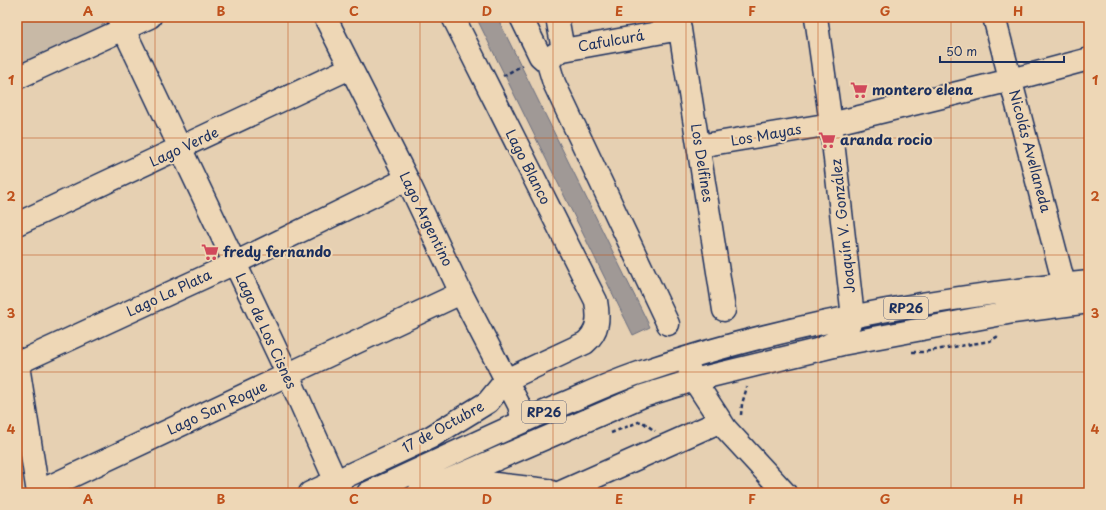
<svg xmlns="http://www.w3.org/2000/svg" width="1106" height="510" viewBox="0 0 1106 510" font-family="'Playpen Sans',sans-serif">
<rect width="100%" height="100%" fill="#e6d0b2"/>
<filter id="ink" filterUnits="userSpaceOnUse"><feTurbulence type="fractalNoise" baseFrequency=".025" numOctaves="2"/><feDisplacementMap in="SourceGraphic" scale="8" xChannelSelector="R" yChannelSelector="G"/><feConvolveMatrix kernelMatrix="1 2 1 2 8 2 1 2 1" color-interpolation-filters="sRGB"/></filter>
<g filter="url(#ink)">
<!-- green -->
<path fill="#c8b9a6" stroke="#727482" d="M17,17H100L105,30L17,65Z"/>
<!-- water -->
<path fill="#a09996" stroke="#6b6f80" d="M476,17H497L650,327L633,335Z"/>
<g fill="none" stroke-linecap="round" stroke-linejoin="round">
<!-- minor casing -->
<g stroke="#1b2f5e" stroke-width="25">
<path id="minor" d="M118,17L288,375L341,493
M325,17L407,179L461,293L519,405L523,422
M521,17L540,56L548,63L554,83L668,324
M557,17L563,50
M678,17L724,310
M816,17L831,124L853,317C844,335 839,341 820,349
M994,17L1064,284
M548,63L555,54L563,50L680,29
M17,78L150,17
M699,146L831,124L1011,80L1089,59
M17,224L350,68
M17,359L38,493
M685,359L694,380L726,429L785,493
M18,363L235,263L407,179
M38,492L461,293
M310,493L431,437L488,402L506,380L585,343C599,331 599,318 596,301L453,17
M559,493L721,421"/>
</g>
<!-- major casing -->
<g stroke="#1b2f5e" stroke-width="25">
<path id="major" d="M449,484L487,483L547,490L553,493
M368,493C431,464 494,434 558,406C585,395 612,382 639,373C784,324 937,297 1089,282
M418,493L643,396L694,380L842,344L1013,312L1089,302"/>
</g>
<!-- path -->
<path stroke="#1b2f5e" stroke-width="2.5" stroke-dasharray="4 3" stroke-linecap="butt" d="M503,76L523,65
M912,352H923L990,341L1000,335
M741,415L742,404L747,387
M611,433L641,421L655,431"/>
<!-- minor -->
<use href="#minor" stroke="#eed7b6" stroke-width="22"/>
<!-- major -->
<use href="#major" stroke="#eed7b6" stroke-width="22"/>
</g>
</g>
<!-- grid -->
<path fill="none" stroke="#bf511c" stroke-width="1" stroke-opacity="0.55" d="M155,17V493M288,17V493M420,17V493M553,17V493M686,17V493M818,17V493M951,17V493M17,138H1089M17,255H1089M17,372H1089"/>
<!-- icons -->
<defs>
<g id="supermarket-bare" transform="scale(1.38)"><path d="M-6-5.5h2.5l.6 2H6L4.5 2H-2.5L-4.4-4H-6ZM-1.5 3.2a1.3 1.3 0 1 0 .1 0ZM3 3.2a1.3 1.3 0 1 0 .1 0Z" fill="#d1495b" stroke="#eed7b6" stroke-width="2.5" paint-order="stroke"/></g>
</defs>
<g fill-rule="evenodd">
<use href="#supermarket-bare" x="859" y="90"/>
<use href="#supermarket-bare" x="827" y="140"/>
<use href="#supermarket-bare" x="210" y="252"/>
</g>
<g text-anchor="middle" stroke-width="4" stroke-linejoin="round" paint-order="stroke">
<!-- shield labels -->
<g fill="#eed7b6" stroke="#5a6178" stroke-width="1">
<rect x="884" y="297" width="44" height="22" rx="3"/>
<rect x="522" y="401" width="44" height="22" rx="3"/>
</g>
<g font-size="13" font-weight="bold" fill="#1b2f5e">
<text x="906" y="313">RP26</text>
<text x="544" y="417">RP26</text>
</g>
<!-- street labels -->
<g font-size="14" fill="#1b2f5e" stroke="#eed7b6">
<text transform="translate(611 41) rotate(-10)" y="5">Cafulcurá</text>
<text transform="translate(766 135) rotate(-10)" y="5">Los Mayas</text>
<text transform="translate(184 147) rotate(-25)" y="5">Lago Verde</text>
<text transform="translate(1030 151) rotate(75)" y="5">Nicolás Avellaneda</text>
<text transform="translate(702 163) rotate(81)" y="5">Los Delfines</text>
<text transform="translate(528 167) rotate(63)" y="5">Lago Blanco</text>
<text transform="translate(426 219) rotate(64)" y="5">Lago Argentino</text>
<text transform="translate(843 226) rotate(-96)" y="5">Joaquín V. González</text>
<text transform="translate(169 293) rotate(-25)" y="5">Lago La Plata</text>
<text transform="translate(266 331) rotate(65)" y="5">Lago de Los Cisnes</text>
<text transform="translate(217 408) rotate(-25)" y="5">Lago San Roque</text>
<text transform="translate(443 427) rotate(-29)" y="5">17 de Octubre</text>
</g>
<!-- poi labels -->
<g font-size="14" font-weight="bold" fill="#1b2f5e" stroke="#eed7b6" text-anchor="start">
<text x="872" y="95">montero elena</text>
<text x="840" y="145">aranda rocio</text>
<text x="223" y="257">fredy fernando</text>
</g>
</g>
<!-- margin -->
<rect width="1106" height="510" fill="none" stroke="#eed7b6" stroke-width="44"/>
<!-- scale -->
<path d="M940 56v6h124v-6" fill="none" stroke="#1b2f5e" stroke-width="2"/>
<text x="946" y="56" font-size="12" fill="#1b2f5e" stroke="#eed7b6" stroke-width="3" paint-order="stroke">50 m</text>
<rect x="22" y="22" width="1062" height="466" fill="none" stroke="#bf511c" stroke-width="1.5"/>
<g font-size="13" text-anchor="middle" font-weight="bold" fill="#bf511c">
<text x="88" y="16">A</text>
<text x="221" y="16">B</text>
<text x="354" y="16">C</text>
<text x="487" y="16">D</text>
<text x="619" y="16">E</text>
<text x="752" y="16">F</text>
<text x="885" y="16">G</text>
<text x="1018" y="16">H</text>
<text x="11" y="85">1</text>
<text x="1095" y="85">1</text>
<text x="11" y="201">2</text>
<text x="1095" y="201">2</text>
<text x="11" y="318">3</text>
<text x="1095" y="318">3</text>
<text x="11" y="434">4</text>
<text x="1095" y="434">4</text>
<text x="88" y="504">A</text>
<text x="221" y="504">B</text>
<text x="354" y="504">C</text>
<text x="487" y="504">D</text>
<text x="619" y="504">E</text>
<text x="752" y="504">F</text>
<text x="885" y="504">G</text>
<text x="1018" y="504">H</text>
</g>
</svg>
